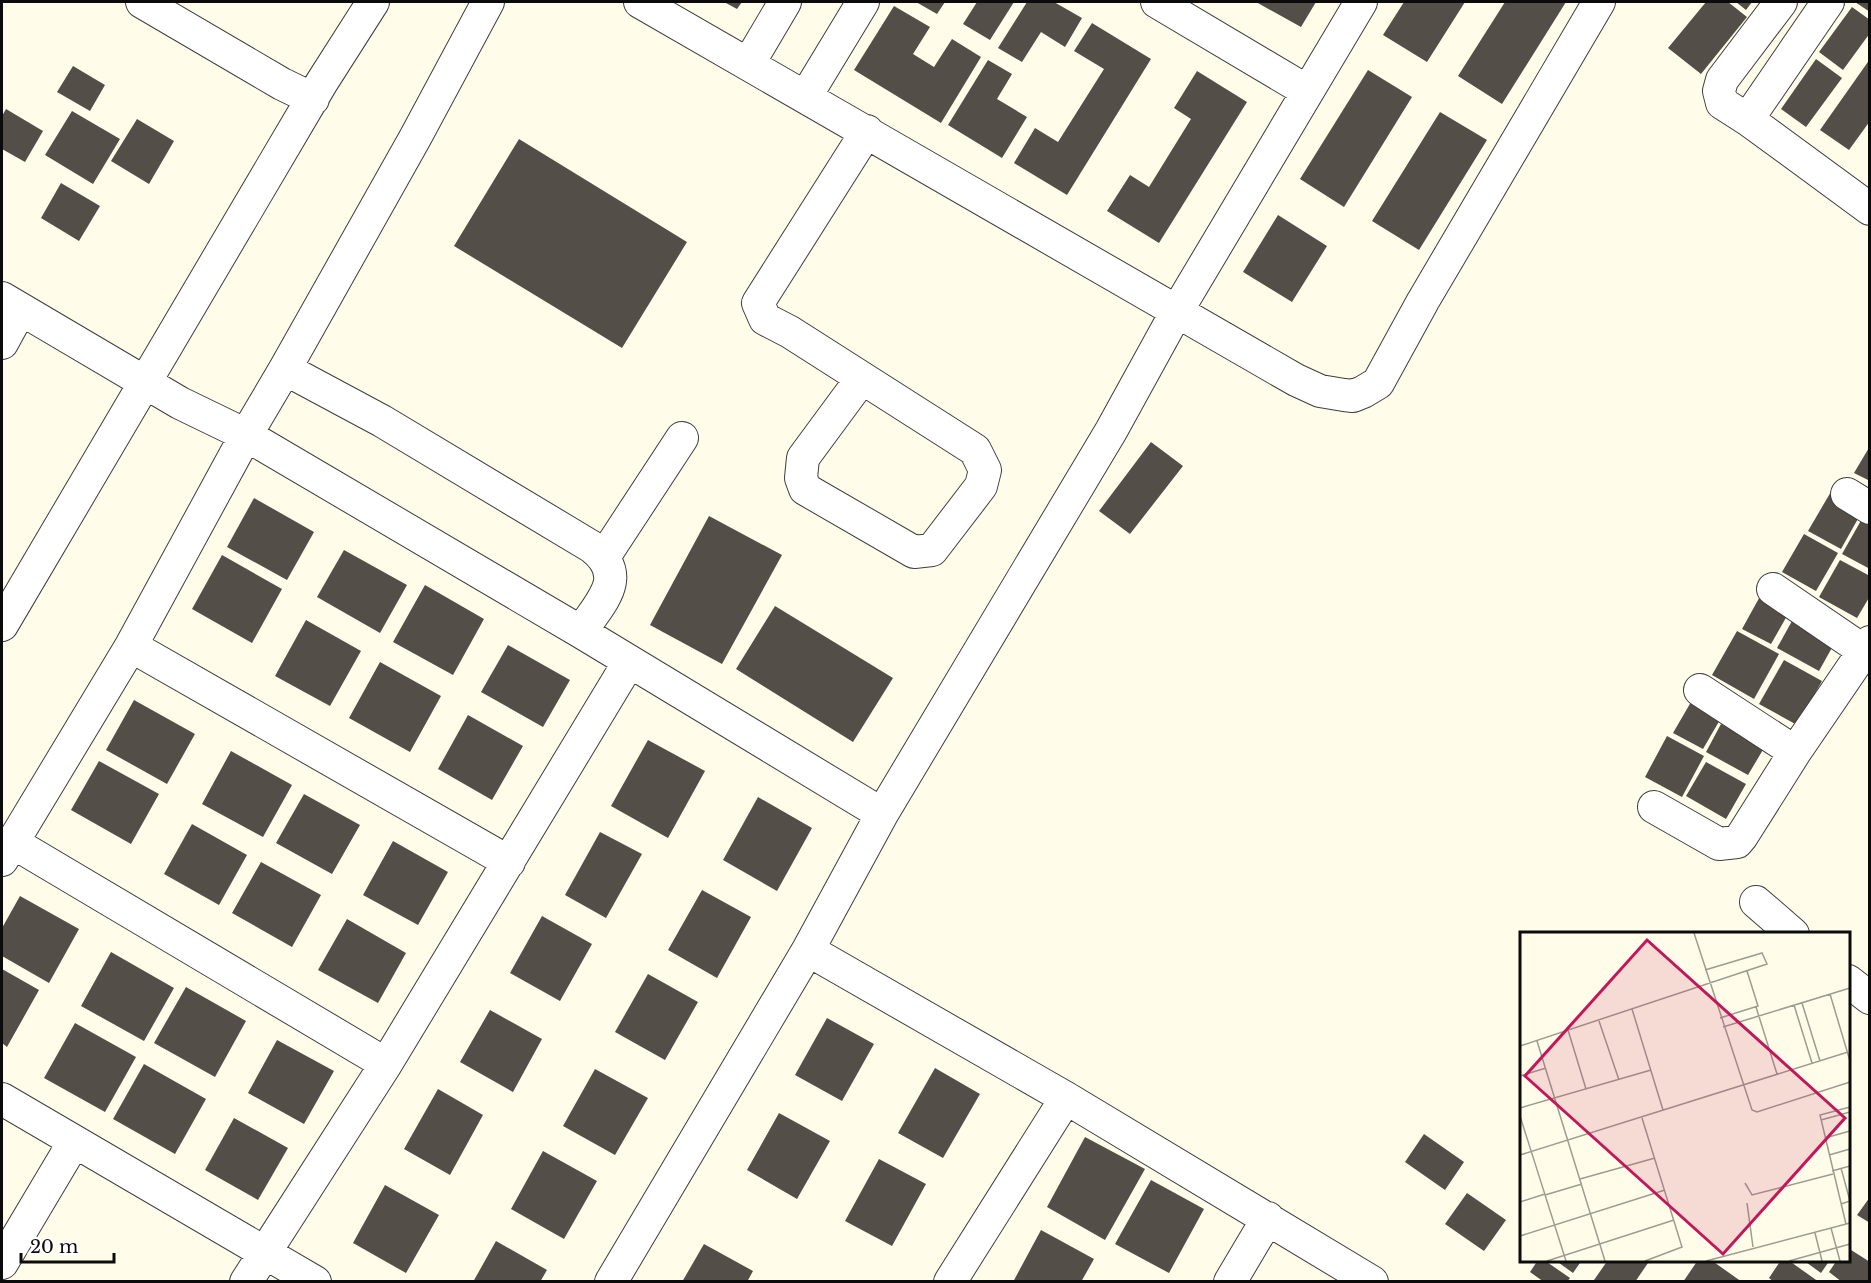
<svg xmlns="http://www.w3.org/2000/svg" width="1871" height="1283" viewBox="0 0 1871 1283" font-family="'Libre Baskerville',serif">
<rect width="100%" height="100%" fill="#fffde9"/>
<!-- building -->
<path fill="#544e48" d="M724,2H742L737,9Z
M916,2H945L937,14Z
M977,2H1014L990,40L963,24Z
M1027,2H1054L1082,18L1065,47L1041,32L1022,62L998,48Z
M1256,2H1316L1301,27Z
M1404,2H1465L1427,62L1383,35Z
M1505,2H1566L1502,104L1458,76Z
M1706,2H1728L1747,17L1701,74L1668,48Z
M1736,2H1752L1746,10Z
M1855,2H1870V12Z
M894,6L930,27L913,54L934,67L952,39L981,57L941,123L854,70Z
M1852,7L1870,20V33L1843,70L1819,52Z
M1092,23L1151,59L1067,195L1014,163L1035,128L1058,142L1104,69L1074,51Z
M1816,59L1842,78L1806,127L1781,109Z
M1870,59V121L1849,150L1820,130Z
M988,60L1012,74L997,99L1027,117L1002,158L948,125Z
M73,66L105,85L90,111L57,92Z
M1368,70L1412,97L1344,207L1300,179Z
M1197,71L1247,102L1159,243L1107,211L1130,175L1149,187L1191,119L1174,108Z
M6,109L43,131L25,162L2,149V116Z
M72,111L120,139L93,184L45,155Z
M1440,112L1487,140L1419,250L1372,221Z
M137,119L174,141L149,184L111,161Z
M519,139L687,242L622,348L454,246Z
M61,183L100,206L79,241L41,218Z
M1278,215L1327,246L1292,302L1243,272Z
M1151,442L1183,466L1130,534L1099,511Z
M1870,446V481L1854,473Z
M1832,490L1864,508L1841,549L1808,531Z
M254,498L314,532L287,580L227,547Z
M709,516L782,555L722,664L650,625Z
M1863,517L1870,521V569L1842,554Z
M1804,534L1838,553L1816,591L1782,572Z
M344,550L407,585L380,633L317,597Z
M222,555L282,589L252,643L192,609Z
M1840,560L1870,576V596L1857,618L1819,597Z
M425,585L484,619L453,675L393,642Z
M1763,591L1792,607L1771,644L1742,629Z
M775,606L893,678L853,742L736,669Z
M1797,612L1839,635L1819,671L1777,648Z
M306,620L361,651L330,706L275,676Z
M1737,631L1779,654L1754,699L1712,675Z
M508,645L570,680L543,727L481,692Z
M1784,660L1822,681L1797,725L1759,704Z
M380,662L441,696L410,752L349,718Z
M134,700L195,734L167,784L106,750Z
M1691,702L1721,718L1703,749L1673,733Z
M468,715L523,746L492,800L438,769Z
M1721,724L1764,748L1748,775L1706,752Z
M1667,736L1704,756L1682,797L1645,777Z
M648,740L705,771L668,838L611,806Z
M231,751L292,785L263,837L202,804Z
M99,761L159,794L131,844L71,810Z
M1706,762L1746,784L1726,819L1686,796Z
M304,794L360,825L332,874L276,843Z
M758,797L812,828L777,891L723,860Z
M192,824L247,855L219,905L164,874Z
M600,832L642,854L606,918L565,895Z
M393,841L448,872L418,925L363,895Z
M261,862L321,895L292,947L232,913Z
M702,890L751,917L717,978L668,950Z
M20,896L79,929L49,983L2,956V928Z
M542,916L592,944L560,1001L510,973Z
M347,919L406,953L378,1003L318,970Z
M111,952L174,988L144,1041L81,1006Z
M2,969L39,990L7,1047L2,1043Z
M648,974L698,1002L665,1060L615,1032Z
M186,987L246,1021L215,1077L154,1043Z
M490,1010L542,1039L513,1092L460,1062Z
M827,1018L874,1044L842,1101L795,1075Z
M75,1023L136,1057L105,1112L44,1078Z
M277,1040L334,1071L304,1124L248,1093Z
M144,1064L206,1099L175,1154L113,1119Z
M935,1068L980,1094L943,1158L898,1133Z
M595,1069L648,1098L615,1155L563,1126Z
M438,1089L483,1115L450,1175L404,1149Z
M779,1113L830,1141L797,1199L747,1170Z
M234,1118L288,1148L258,1200L205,1170Z
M1424,1134L1464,1162L1445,1190L1405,1162Z
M1085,1137L1145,1169L1105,1240L1047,1207Z
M543,1151L597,1181L564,1239L511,1209Z
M879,1159L926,1184L892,1246L845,1221Z
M1151,1180L1204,1209L1169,1273L1115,1244Z
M385,1185L439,1215L406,1273L353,1243Z
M1467,1193L1506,1220L1484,1251L1445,1224Z
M1870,1197V1223L1857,1215Z
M1041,1230L1094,1259L1081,1282H1013Z
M496,1241L547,1270L540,1282H473Z
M704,1244L753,1271L747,1282H682Z
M1848,1248L1870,1262V1282H1842L1829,1272L1837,1260H1848Z
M1538,1260H1544L1570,1278L1567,1282H1544L1530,1272Z
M1555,1260H1582L1573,1273Z
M1608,1260H1645L1648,1263L1635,1282H1597L1594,1280Z
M1698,1260H1711L1742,1282H1683Z
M1781,1260H1788L1819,1282H1774L1769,1278Z
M1803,1260H1830L1821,1273Z"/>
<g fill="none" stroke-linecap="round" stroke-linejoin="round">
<!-- minor casing -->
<g stroke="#3e3e3e" stroke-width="34">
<path id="minor" d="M142,2L282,84L313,99
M640,2L1296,380L1320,391L1344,395L1353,396L1363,392L1378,383L1423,301L1599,2
M1157,2L1307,91
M1781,2L1722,80L1719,91L1722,103L1750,121L1870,209
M749,63L785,2
M806,96L863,2
M1750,121L1756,107L1828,2
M2,298L180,403L246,435L581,632L882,814
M2,343L20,310
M285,369L382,421L592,547C630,577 600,602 581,632
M862,378L803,458L801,478L805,489L914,552L932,550L981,486L985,470L975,450L790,332L765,319L758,303L867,131
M1847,494L1870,508
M604,557L682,438
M1773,589L1864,651
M2,625L322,82L373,2
M131,646L509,862
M1700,690L1795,752
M1654,807L1719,844L1737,842L1742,836L1795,752L1870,642
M12,842L386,1064
M2,860L131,646L246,435L285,369L415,138L488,2
M1756,902L1793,934
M808,950L1066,1098L1372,1282
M1848,981L1870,998
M2,1099L315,1282
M2,1263L74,1142
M246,1282L386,1064L629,662
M611,1282L808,950L882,814L1111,431L1177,311L1361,2
M950,1282L1066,1098
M1230,1282L1268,1218"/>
</g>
<!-- minor -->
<use href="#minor" stroke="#fff" stroke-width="32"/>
</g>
<!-- overview -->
<g transform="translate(1520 932)">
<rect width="330" height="330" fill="#fffde9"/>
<path fill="none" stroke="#9d9c90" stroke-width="1.5" d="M174,1L232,178L237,180L330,150M310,62L330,129M282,71L300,129M274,73L292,131M236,75L257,142M112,77L143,178M200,86L238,74L227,39M79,89L99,148M203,95L330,56M48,98L66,157M17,109L85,329M0,114L247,32L242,21L185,38M0,144L26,136M0,176L131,138M0,184L46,329M122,186L162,315L125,329M301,188L330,180M305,206L330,199M0,223L328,120M309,223L330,217M312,239L330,234M60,247L135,226M225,251L232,263L313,242M25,263L62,252M0,270L25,262M227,271L233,315M321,272L330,269L321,236M326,292L300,183L330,175M311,296L320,329M295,301L302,329M0,304L145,258M27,329L154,288M186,329L330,291M269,329L330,312"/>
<path fill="#c2185b" fill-opacity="0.15" stroke="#c2185b" stroke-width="3" d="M127,8L325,186L203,322L5,144Z"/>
<rect width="330" height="330" fill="none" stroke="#0b0b0b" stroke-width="3"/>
</g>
<!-- border -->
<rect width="1871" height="1283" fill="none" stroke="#0b0b0b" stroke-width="6"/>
<!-- scale -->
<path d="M21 1253v9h93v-9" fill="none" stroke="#0b0b0b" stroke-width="3"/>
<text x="30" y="1253" font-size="18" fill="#0b0b0b" stroke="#ffffff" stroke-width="4.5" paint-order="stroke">20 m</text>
</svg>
